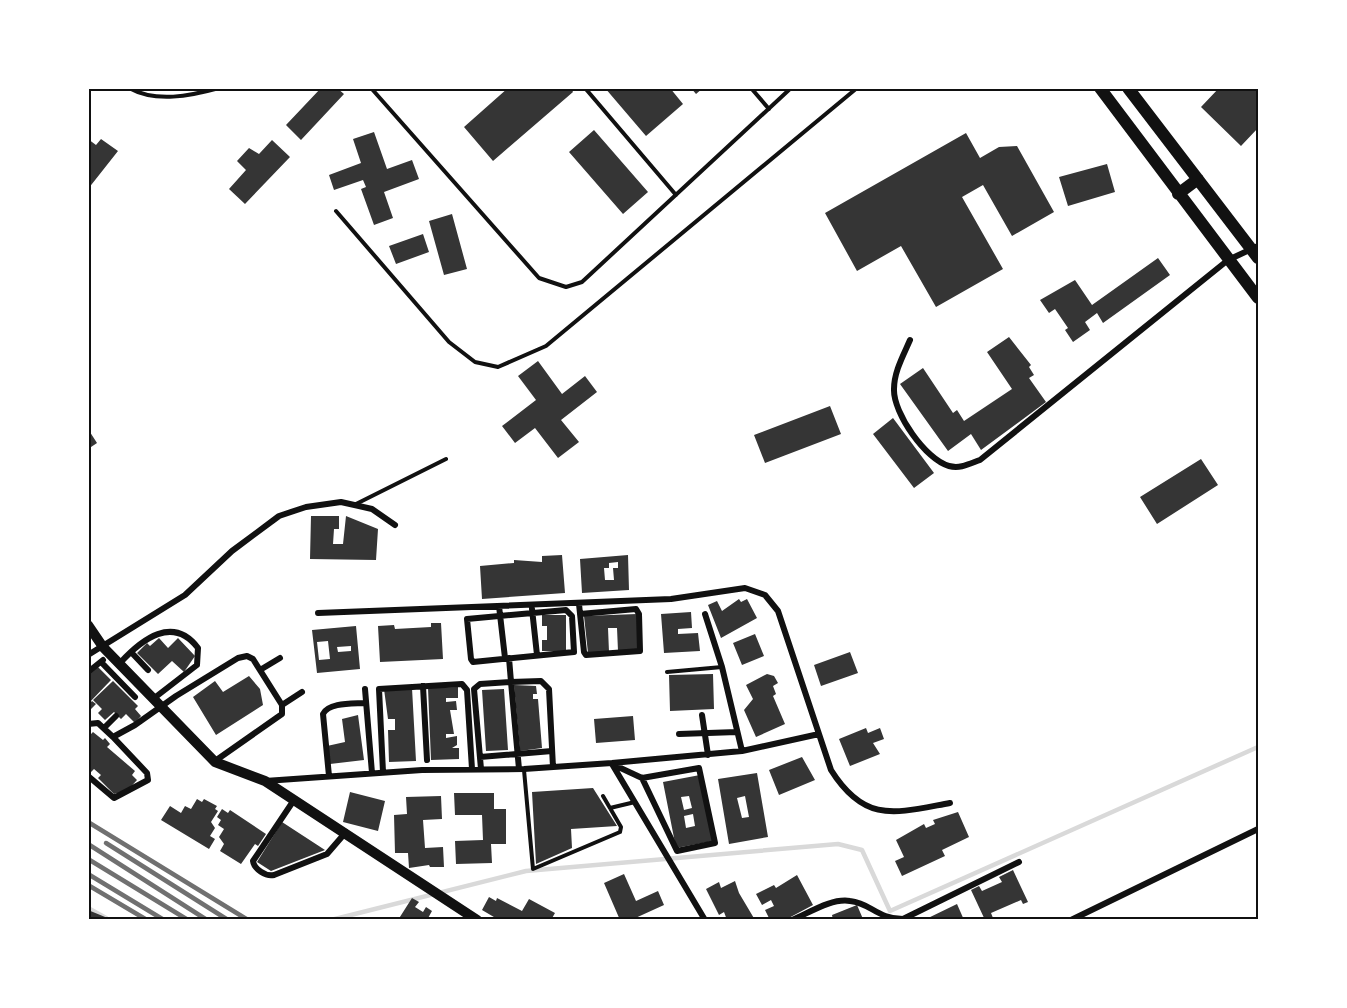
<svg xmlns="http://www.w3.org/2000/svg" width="1347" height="1008" viewBox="0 0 1347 1008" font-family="'DM Sans',sans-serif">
<rect width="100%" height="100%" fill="#fff"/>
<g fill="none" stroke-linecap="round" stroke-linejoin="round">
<!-- stream -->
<path stroke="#d9d9d9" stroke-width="4.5" d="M88,908L106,918
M331,920L526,871L838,844L862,850L890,911L1258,747"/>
</g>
<!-- building -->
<path fill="#353535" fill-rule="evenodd" d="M321,88H337L344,94L301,140L286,125Z
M508,88H571L573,92L493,161L464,127Z
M605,88H670L683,104L646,136Z
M691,88H703L696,94Z
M1219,88H1258V128L1241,146L1201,107Z
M594,130L648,192L623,214L569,152Z
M374,132L387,169L412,160L419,179L384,192L393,218L374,225L361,189L366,187L363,180L334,190L329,175L361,163L353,139Z
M966,133L980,158L999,147L1017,146L1054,212L1012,236L983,185L962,197L1003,269L936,307L901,246L857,271L825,213Z
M88,139L96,145L101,139L118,151L88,189Z
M272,140L290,157L245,204L229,189L246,170L237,161L249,148L259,154Z
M1107,164L1115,192L1068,206L1059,177Z
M452,214L467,269L444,275L429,221Z
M423,234L429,252L396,264L389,246Z
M1158,258L1170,275L1103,323L1097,313L1085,322L1090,330L1073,342L1065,330L1068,328L1055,309L1049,313L1040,300L1075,280L1092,305Z
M1009,337L1031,365L1029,367L1034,375L1029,378L1046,402L981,450L971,434L948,451L900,384L923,368L953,413L957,410L964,421L1012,389L987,352Z
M538,361L562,394L585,376L597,392L561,420L579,442L558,458L535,428L515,443L502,426L536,400L518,376Z
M830,406L841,434L765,463L754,435Z
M893,418L934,473L914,488L873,434Z
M88,429L97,443L88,449Z
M1201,459L1218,485L1157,524L1140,497Z
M311,516H339V529H334L333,544H343L346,516L378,529L376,560L310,559Z
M562,555L565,593L482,599L480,566L514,563V560L542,562V556Z
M628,555L629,590L582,593L580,559ZM618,562V568H613L614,580H605L604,568H609V563Z
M739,599L741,602L747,599L757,618L721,638L708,605L717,601L722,611Z
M691,612L692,628L678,629V634L698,633L700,651L664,653L661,614Z
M637,614L638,650L618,651L617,628H608L609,652L588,653L584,616Z
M542,615H566V651H542V640H547V626H542Z
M431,623H441L443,659L380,662L378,626L394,625L395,629L431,627Z
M356,626L360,669L317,673L312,630ZM328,641L330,659L319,660L317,642ZM351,646V651L338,652L337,647Z
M755,634L764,656L742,665L733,643Z
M159,638L168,648L178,638L195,656L184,672L172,661L158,674L137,653L147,643L150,646Z
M850,652L858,673L821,686L814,665Z
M97,666L111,680L88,704V675Z
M713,674L714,709L670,711L669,675Z
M767,674L774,676L778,683L773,686L776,694L773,696L785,724L756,737L744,710L753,699L746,685Z
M249,676L260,689L263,705L216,735L193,697L215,681L223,692Z
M113,681L138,706L135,709L141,716L135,723L126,714L121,719L114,712L105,720L98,713L102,709L93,700Z
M514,685L536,686L537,694H533V699H538L542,748L520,751Z
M458,687V698H446V702L456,701L457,710H450L454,734H446V738L457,736V745L452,748H459V759L431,760L428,688Z
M412,688L416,761L389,762L388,730H395V719H388L384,689Z
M504,689L508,750L486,751L482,690Z
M92,701L96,704L90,710L88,705Z
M358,715L364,760L330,764L327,746L345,742L342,719Z
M633,716L635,740L596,743L594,719Z
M866,728L868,733L880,728L884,739L873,743L880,754L850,766L839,739Z
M93,732L103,740L105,738L110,744L107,747L135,771L132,775L137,780L127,791L114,794L98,778L101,775L94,769L88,775V737Z
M802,757L815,780L779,795L769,770Z
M757,773L768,837L729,844L718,779ZM745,796L749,817L742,818L737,798Z
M700,775L713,841L676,848L663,782ZM689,796L692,808L684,810L681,797ZM693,814L695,826L686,828L684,816Z
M593,788L617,826L571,829L572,848L536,864L532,792Z
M350,792L385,801L378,831L343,822Z
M454,793H494V809H506V844H491L492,863L456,864L455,841L483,840L482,815H455Z
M441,796L442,819L423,820L425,848L443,847L444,867H430L429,865L409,868L408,853H395L394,815L407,814L406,797Z
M197,799L202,802L204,799L217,806L215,809L218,811L211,822L215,828L210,836L215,839L209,849L161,820L170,806L181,813L185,806L191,809Z
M222,809L228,813L230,810L266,834L258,846L255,844L241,864L220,851L224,844L219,837L224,829L218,825L221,820L217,817Z
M958,812L969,837L942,850L945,856L902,876L895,861L904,857L896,840L924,824L926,828L935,824L933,820Z
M282,822L325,850L271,871L257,862Z
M1013,870L1028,902L1023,904L1021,900L991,913L993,918L985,920L971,890L979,886L982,891L1002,882L999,877Z
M624,874L636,901L658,891L664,905L631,920H620L604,883Z
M797,875L813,905L785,920H770L765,910L774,906L771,900L762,905L756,894L774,885L776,888Z
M735,881L739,893L755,920L746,917L727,920L724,912L719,915L706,889L719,882L721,888Z
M489,897L496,901L497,898L522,911L529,899L555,913L551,920H499L482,910Z
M412,898L419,902L415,907L423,912L426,907L432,911L427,920H398Z
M957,904L964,920H924Z
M857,905L863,919L833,920L832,915Z
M88,910L110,919V920H88Z"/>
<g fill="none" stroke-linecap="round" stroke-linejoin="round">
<!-- service -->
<path stroke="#111" stroke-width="4" d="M129,88C156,103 190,96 219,88
M371,88L539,278L566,287L582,282L791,88
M585,88L676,195
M751,88L769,109
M336,211L449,342L475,362L498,367L546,346L857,88
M356,504L446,459
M667,672L722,667
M524,770L533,869L620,832L621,827L603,796
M610,808L635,802"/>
<!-- minor -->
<path stroke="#111" stroke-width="6" d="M910,340C903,356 894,372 894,389C893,413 926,460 949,466C960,469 969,464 980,460L1228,260L1258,246
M579,604L584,652L586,655L640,651L639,614L636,609L580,614
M499,606L505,658
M532,609L537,655
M566,610L572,616L574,652L473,662L471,659L467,619Z
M318,613L671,599L745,588L765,595L778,611L831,770C865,824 895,813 950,803
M705,614L722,667L742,751
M131,652L148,670
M88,655L185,595L232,551L279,516L306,507L341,502L372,509L395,525
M101,662L135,697
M120,663C142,639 173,615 198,648L197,665L153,699
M260,670L280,658
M88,672L103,660
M423,686L427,760
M365,689L372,773
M282,705L302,692
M702,715L708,755
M88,724L98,723L113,737L135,725L176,696L238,658L247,656L253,659L282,705V714L215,761
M104,728L116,716
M679,734L737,732
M480,757L552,751
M612,764L642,778L699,768L715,843L677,851L642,778
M612,764L705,920
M481,769L474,689L480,684L511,682L509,658
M519,769L511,682L541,681L549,689L553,767
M383,772L379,689L462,684L467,690L472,769
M88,776L114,798L148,780L147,773L113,737
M329,776L323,714C329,702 353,704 366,703
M265,781L422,770L524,769L612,763L742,751L819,734
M294,800L253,861C254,869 266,877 274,875L327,854L346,832
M792,920C809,913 831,898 850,901C871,903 877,919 903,919L1019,862
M1071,920L1258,829"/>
<!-- tertiary -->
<path stroke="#111" stroke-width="10" d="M88,625L103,647L215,762L265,781L477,920"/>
<!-- primary -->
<path stroke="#111" stroke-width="12" d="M1100,88L1258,298
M1128,88L1258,258
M1178,194L1198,179"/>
<!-- rail -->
<path stroke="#707070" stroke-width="4.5" d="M88,822L248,920
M106,843L228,920
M88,844L207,920
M88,859L188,920
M88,874L164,920
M88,885L147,920"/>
</g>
<!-- border -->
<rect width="1347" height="1008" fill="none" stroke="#ffffff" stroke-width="180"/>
<rect x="90" y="90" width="1167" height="828" fill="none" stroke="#111" stroke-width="2"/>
</svg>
